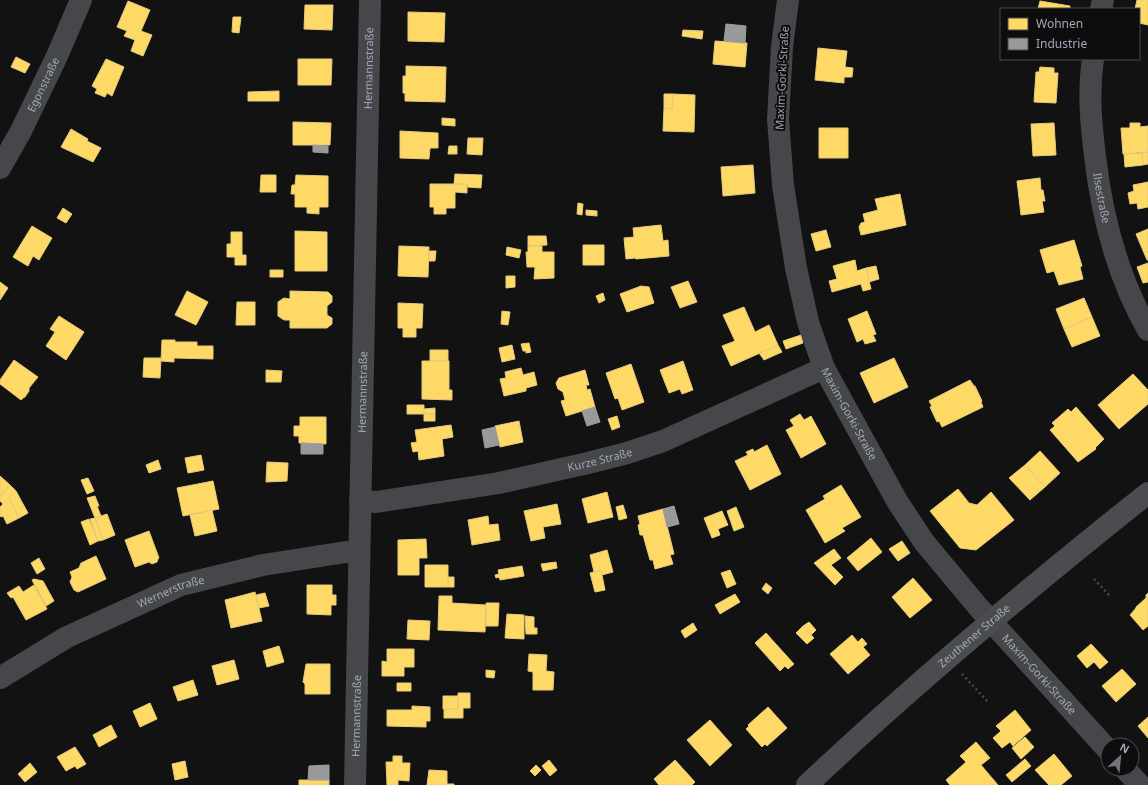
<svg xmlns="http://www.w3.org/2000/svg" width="1148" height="785" viewBox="0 0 1148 785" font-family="'Noto Sans',sans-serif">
<rect width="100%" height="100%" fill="#121212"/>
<!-- homes -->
<path fill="#ffd966" stroke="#e3ca7e" d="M1137,0H1148V25L1139,23V9H1135Z
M128,1L150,10L141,31L152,35L143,56L131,51L135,40L124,36L127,31L117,27Z
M1040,1L1070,6V9H1038Z
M305,5H333L332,30L304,29Z
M408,12L445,13L444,42L408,41Z
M233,17H241L239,33L232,32Z
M683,30L703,31L702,39L682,36Z
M715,41L747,43L745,67L713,64Z
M818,48L847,51L845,67L853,68L852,77H844V83L815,80Z
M16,57L30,64L25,73L11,67Z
M106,59L124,67L112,96L107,93L105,97L95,93L97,89L92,86Z
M298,59H332L331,85H298Z
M406,66L446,67L445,102L405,101V93H403V76H406Z
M1040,67L1054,68V73H1058L1056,103L1034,102L1036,72H1039Z
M279,91V101H248V92Z
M664,94H673L672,109L664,108Z
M673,94L695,95L694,132L663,131L664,108L672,109Z
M442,118L455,119V126L442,125Z
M293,122L331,123L330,145H293Z
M1054,123L1056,155L1033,156L1031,124Z
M1130,123H1140V127L1148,126V152L1123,154L1121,128H1130Z
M819,128H848V158H819Z
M71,129L88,139L87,141L101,148L93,162L61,147Z
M400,131L438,133V148H430L429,159L400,158Z
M468,138H483L482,155L467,154Z
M449,146H457V154H448Z
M1148,152V164L1143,165L1142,153Z
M1142,153L1143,165L1125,167L1124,154Z
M753,165L755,193L723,196L721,167Z
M455,174L482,175L481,188L467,187V184H454Z
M261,175H276V192H260Z
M296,175L328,176V207H319V214L307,213V207H295V194H291L292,185H295Z
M1040,178L1041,190H1043L1045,201H1042L1044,212L1021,215L1017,181Z
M1148,182V207L1138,209L1137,203L1130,204L1128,193L1134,191L1133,185Z
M430,184H467V193L455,192V208H446V214H434V207H430Z
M900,194L906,225L861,235L859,227L861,223L865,222L863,214L878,210L875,199Z
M578,203L583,204L582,215L577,214Z
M63,208L72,214L66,223L57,218Z
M586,210L597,211V216L586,215Z
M661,225L663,241L668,240L669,256L636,259L635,258L626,259L624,238L634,237L633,228Z
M32,226L52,238L39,260L33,256L28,266L13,257Z
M1148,229V260H1147L1136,234Z
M826,230L831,247L816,251L811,234Z
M295,231L327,232V271H295Z
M231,232H242V255H246V265H235V257H227V244H231Z
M528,236H546L547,245L528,246Z
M1074,240L1082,266L1080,267L1083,279L1059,285L1054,271L1047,273L1040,250Z
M583,245H604V265H583Z
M399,246L429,247L428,277L398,276Z
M528,246H542V252H554V278L534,279L535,267H527L526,252H528Z
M507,247L521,250L519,258L506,255Z
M429,251H436L435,261H429Z
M855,260L857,271L866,268L871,289L863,291L861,284L832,292L829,281L837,279L833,266Z
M1148,263V282L1143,283L1137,267Z
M876,266L879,279L869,282L866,268Z
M270,270H283V277H270Z
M506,276H515V287L506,288Z
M688,281L697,302L680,308L671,287Z
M0,282L8,288L0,300Z
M641,286L649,287L654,303L627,312L620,294Z
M187,291L208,302L196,325L175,315Z
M290,291L328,292L332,296V302L327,306V315L332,318V324L327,328H290V320H284L278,316V302L284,298L290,299Z
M603,293L605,300L599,303L596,296Z
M1084,298L1092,317L1064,329L1056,309Z
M237,302H255V325H236Z
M398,303L423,304L422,328H416V337H403V328H398Z
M744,307L755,332L769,325L778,345L731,366L722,346L735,341L723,315Z
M502,311L510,312L508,325L501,324Z
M867,311L876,334L873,335L876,341L865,344L863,339L857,342L848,319Z
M59,316L84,332L66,360L46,346L55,332L50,329Z
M1092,317L1100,336L1072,347L1064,329Z
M801,335L803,343L786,349L783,341Z
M162,340H175V342H197V346H213V359L174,358V362L161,361Z
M529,343L531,352L526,353V351H523L521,344Z
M512,345L515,359L502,362L499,348Z
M778,345L782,352L764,360L759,353Z
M430,350H448V361H430Z
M144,358H161L160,378L143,377Z
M894,358L908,387L874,403L860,373Z
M14,360L38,377L29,388V391L25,397L23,398L21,400L0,384V380Z
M422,361H449V390H452V400L422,399Z
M683,361L693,390L682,394L680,389L669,393L660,370Z
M631,364L644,402L622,410L618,398L615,399L606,373Z
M521,368L523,375L534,372L537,385L526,388V391L504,396L500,379L506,378L505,372Z
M266,370L282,371L281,382H266Z
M585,370L589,385H586L587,390L590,389L595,407L566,416L561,401L565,400L563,392L558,389L556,383L559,378Z
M1133,374L1148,390V404L1119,429L1098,405Z
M970,380L974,386H975L982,401L981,402L983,407L942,427L939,421L937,422L930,407L932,406L929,401Z
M407,405H424V414H407Z
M1076,407L1104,439L1095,448L1096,449L1078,462L1050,430L1055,426L1052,423L1068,409L1071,412Z
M435,408V414H424V409Z
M424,414H435V421H424Z
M800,414L804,420L811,416L826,444L801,458L786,430L794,426L790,420Z
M617,416L620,427L612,430L608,419Z
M300,417H326V444L299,443V436H294V426H300Z
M519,421L523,442L500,447L495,426Z
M451,425L453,437L442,439L444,456L419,460L418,451L413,452L411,443L417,442L415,430Z
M767,445L781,474L750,490L735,461L748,455L746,452L753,449L754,452Z
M1040,451L1060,473L1045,487L1025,465Z
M201,455L204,470L188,473L185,458Z
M158,460L161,469L149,473L146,465Z
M267,462L288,463L287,481L266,482Z
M1025,465L1045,487L1030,500L1009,478Z
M0,476L10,485L0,496Z
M88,478L94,491L87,494L81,480Z
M213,481L219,509L183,516L177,488Z
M10,485L16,491L3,504L0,501V496Z
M841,485L861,517L842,528L845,531L825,543L806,510L825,499L823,496Z
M958,489L969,503L977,505L991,492L1014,520L976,550L960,548L930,511Z
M16,491L28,513L19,518L9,498Z
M607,492L613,517L588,523L582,499Z
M95,496L99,506H97L101,516L95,518L87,498Z
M9,498L19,518L7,524L3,516L1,517L0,516V507Z
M557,504L561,524L543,527L545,538L531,541L524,511Z
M623,505L627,518L619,520L616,507Z
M736,507L744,527L734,531L727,511Z
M663,509L674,554L670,555L673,564L655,569L653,560H650L643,535H640L638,525L640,524L638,516Z
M212,510L217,531L195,536L190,515Z
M722,511L728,525L718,529L720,535L712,538L704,518Z
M107,514L115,535L103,540L95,518Z
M488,516L489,525L498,524L500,540L472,545L468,520Z
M95,518L103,540L98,541L90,519Z
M89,519L98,541L90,545L81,522Z
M149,531L159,558L158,559L157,562L152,564L149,562L135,567L125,540Z
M871,538L882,552L858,571L847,558Z
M426,539L427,558H419V575H398V540Z
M902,541L910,553L898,561L889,549Z
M834,549L841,558L831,565L843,577L835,585L814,563Z
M607,550L613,572L602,575L601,570L594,572L590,555Z
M96,556L106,579L78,592L74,590L70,582L72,577L70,572L79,568L81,563Z
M39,558L45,569L37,574L31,563Z
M556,562L557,568L543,571L541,564Z
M425,565H448V587H425Z
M522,566L524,576L500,580L499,577L496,578L495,575L499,574L498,570Z
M601,570L605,590L595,592L590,573Z
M730,570L736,584L727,588L721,573Z
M448,577H454V587H448Z
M913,578L932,600L910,618L892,597Z
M34,579L43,581L54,601L46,606L32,580Z
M766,583L772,588L768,594L762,589Z
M34,585L47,609L26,620L13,597L11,598L7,593L19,586L23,592Z
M307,585H332V595H336V605H331V615L307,614Z
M255,592L262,621L231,628L225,600Z
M265,593L269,606L259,608L256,595Z
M1148,593V626L1143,630L1130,615L1136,608V607L1146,598V595Z
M735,594L740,602L720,614L715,605Z
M439,596H452V603L486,605L485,632L438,630Z
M486,603H499L498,626H486Z
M507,614L524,615V639L505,638Z
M525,616L534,617V628H537V634H526Z
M408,620L430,621L429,640L407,639Z
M809,622L816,630L811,635L803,626Z
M693,623L697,630L685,638L681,631Z
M803,626L814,638L807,644L796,633Z
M766,633L794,664L788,669L785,666L780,671L755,643Z
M852,635L858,642L862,638L867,644L863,647L870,655L848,674L830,654Z
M1091,644L1108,662L1100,669L1094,662L1087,668L1077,656Z
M279,646L284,662L267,667L263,651Z
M387,649H414V667H404V676H382V661L387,662Z
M529,654L547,655L546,671L554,672L553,690H533V672L528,671Z
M234,660L239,679L217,685L212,666Z
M306,664H330V694H305V684L303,682Z
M1122,669L1136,684L1116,702L1102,686Z
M486,670L495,671L494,678L486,677Z
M193,680L198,695L178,701L173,687Z
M397,683H411V691H397Z
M458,693H470V708H463V718H444V709H458Z
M443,696H458V709H443Z
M150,703L157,719L140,727L133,711Z
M412,706L430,707V721H426V727L387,726V710H412Z
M768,707L787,728L767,746L765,744L762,747L746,729L749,726L748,725Z
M1015,710L1031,730L1013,746L1010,742L1002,748L993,738L1001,731L996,726Z
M1148,717V738L1138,726Z
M710,720L732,745L710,766L687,740Z
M111,725L117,737L99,747L93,735Z
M1025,737L1034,747L1021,759L1012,748Z
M976,742L990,758L981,765L998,785H950L946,780L966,762L960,756Z
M75,747L86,764L77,769L75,766L66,771L57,757Z
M1054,754L1072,776L1061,785H1049L1035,770Z
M393,756H402V763H410L409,781L398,780V785H387L386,762H393Z
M1025,759L1031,766L1012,782L1006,775Z
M549,760L557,770L550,776L542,766Z
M675,760L695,782L692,785H659L654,779Z
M185,761L188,777L175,780L172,764Z
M30,763L37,772L25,782L18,774Z
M536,765L541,770L535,776L530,771Z
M429,770L447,771V784H454V785H427Z
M299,780H329V785H299Z"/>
<!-- industry -->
<path fill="#999" stroke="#9c9ea1" d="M726,24L746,26L745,43L724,41Z
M313,145L328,146V153L313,152Z
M595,407L600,422L587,426L582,411Z
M495,427L499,445L485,448L482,430Z
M301,443L323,444V454H301Z
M674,506L679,524L667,527L663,509Z
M329,765V780H308L309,766Z"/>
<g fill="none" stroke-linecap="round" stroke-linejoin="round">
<!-- path -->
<path stroke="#48494d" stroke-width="2.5" stroke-dasharray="2 3" stroke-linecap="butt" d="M1094,579L1110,596
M962,674L989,703"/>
<!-- street -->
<g stroke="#46474b" stroke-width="22">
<path id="s1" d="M788,0L782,47L778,119L783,185L796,268L808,322L824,368L897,501L924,542L979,608L1108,750"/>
<path d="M1101,9L1103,0"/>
<path id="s2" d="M1093,59C1088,92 1091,124 1095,156C1102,217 1117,276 1148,330"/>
<path id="s3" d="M0,168L21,131L57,56L81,0"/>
<path id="s4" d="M360,501L376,502L499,483L588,463L627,453L663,441L824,368"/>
<path id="s5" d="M0,678L67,637L181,585L263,565L346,552L359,553"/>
<path d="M1125,769L1140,785"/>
<path id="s6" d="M355,785L370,0"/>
</g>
<!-- secondary -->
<path stroke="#4a4c50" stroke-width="22" id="s7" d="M807,785C916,682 1031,586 1148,493"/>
</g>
<g text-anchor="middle" stroke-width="4" stroke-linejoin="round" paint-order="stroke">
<!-- street labels -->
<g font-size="11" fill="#a2a8b5" stroke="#0d0d0e">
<text dy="4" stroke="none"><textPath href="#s6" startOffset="717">Hermannstraße</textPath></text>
<text transform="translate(782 78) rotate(-87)" y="4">Maxim-Gorki-Straße</text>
<text dy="4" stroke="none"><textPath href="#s3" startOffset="94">Egonstraße</textPath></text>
<text dy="4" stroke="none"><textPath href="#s2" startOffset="140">Ilsestraße</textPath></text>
<text dy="4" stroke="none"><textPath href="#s6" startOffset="393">Hermannstraße</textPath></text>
<text dy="4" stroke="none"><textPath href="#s1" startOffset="426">Maxim-Gorki-Straße</textPath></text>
<text dy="4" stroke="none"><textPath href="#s4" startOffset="244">Kurze Straße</textPath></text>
<text dy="4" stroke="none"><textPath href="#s5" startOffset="192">Wernerstraße</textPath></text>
<text dy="4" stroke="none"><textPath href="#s7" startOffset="224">Zeuthener Straße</textPath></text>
<text dy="4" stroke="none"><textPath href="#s1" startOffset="750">Maxim-Gorki-Straße</textPath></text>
<text dy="4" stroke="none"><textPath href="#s6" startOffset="69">Hermannstraße</textPath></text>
</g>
</g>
<!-- legend -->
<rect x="1000" y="8" width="140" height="52" fill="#0d0d0e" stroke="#494b51"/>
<rect x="1008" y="18" width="20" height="12" fill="#ffd966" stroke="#494b51"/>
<text x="1036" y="28" font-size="12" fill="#a2a8b5">Wohnen</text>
<rect x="1008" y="38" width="20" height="12" fill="#999999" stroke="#494b51"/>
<text x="1036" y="48" font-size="12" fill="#a2a8b5">Industrie</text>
<!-- north arrow -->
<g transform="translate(1120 757) rotate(27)"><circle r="19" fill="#0d0d0e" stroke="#494b51"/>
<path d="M0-3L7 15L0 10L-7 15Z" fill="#70747c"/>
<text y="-6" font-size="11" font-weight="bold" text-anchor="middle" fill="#a2a8b5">N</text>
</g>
</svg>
